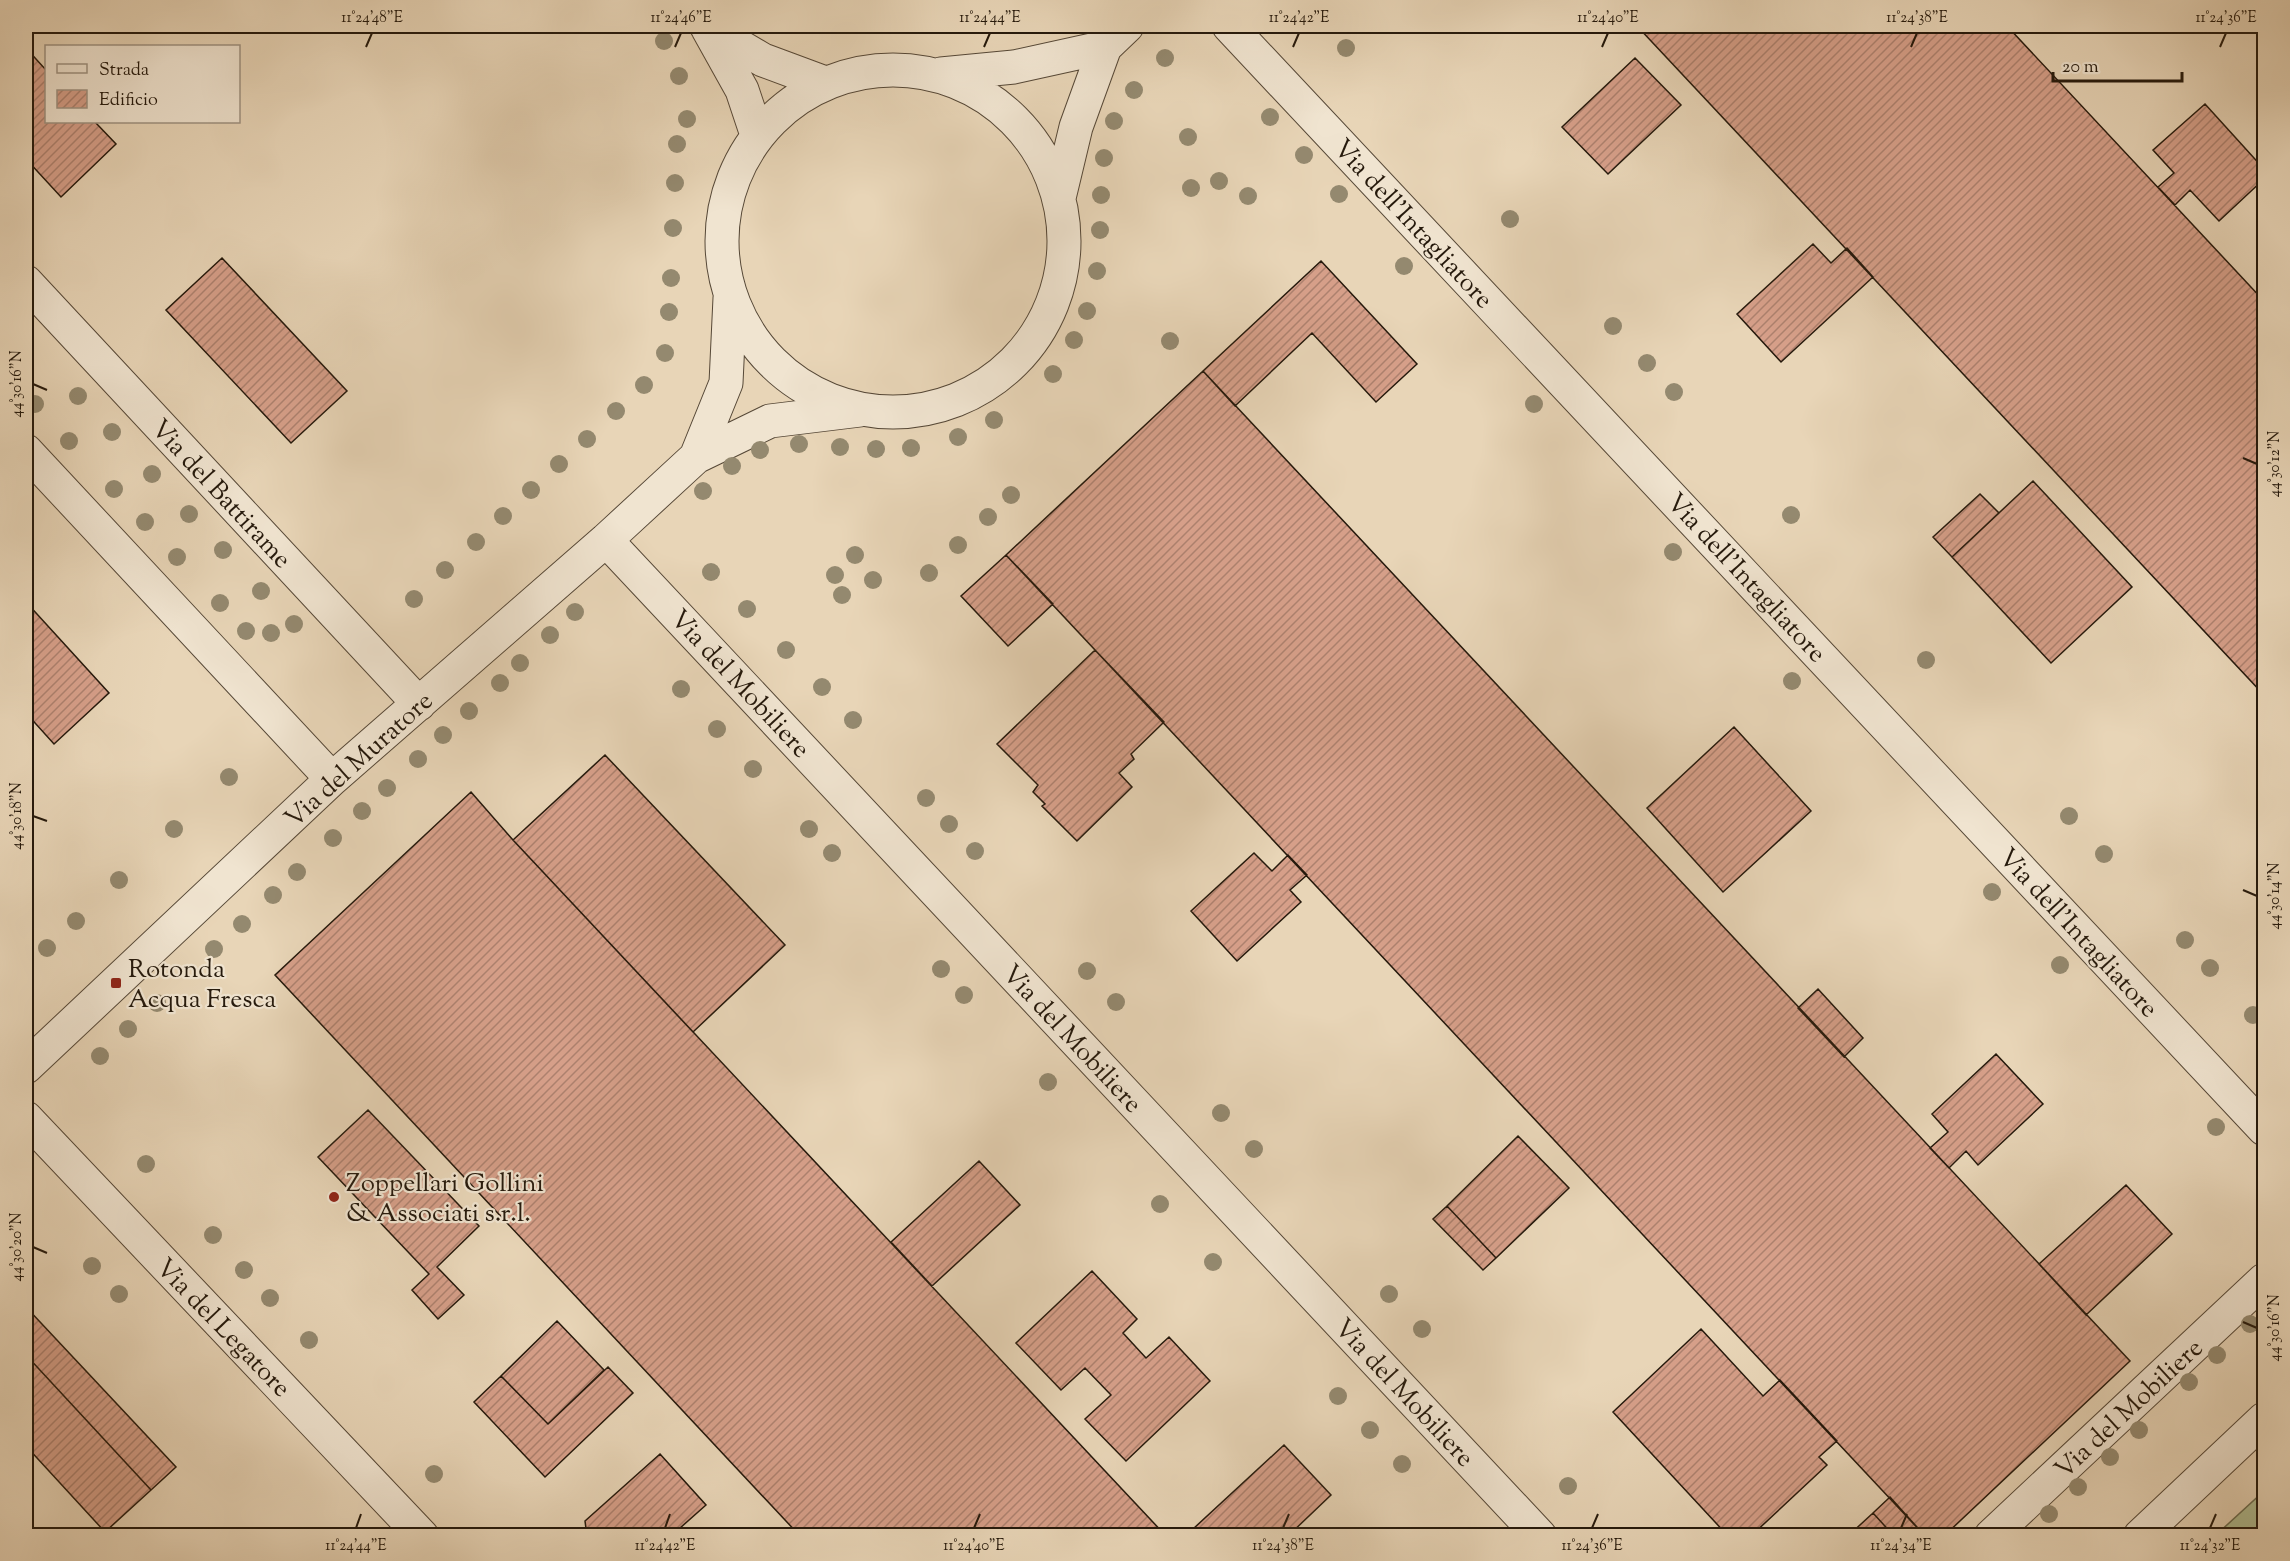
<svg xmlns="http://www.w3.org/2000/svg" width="2290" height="1561" viewBox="0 0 2290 1561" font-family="'Sorts Mill Goudy',serif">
<defs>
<pattern id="building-hatch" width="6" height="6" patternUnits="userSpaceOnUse" patternTransform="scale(1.5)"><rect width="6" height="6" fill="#d69f89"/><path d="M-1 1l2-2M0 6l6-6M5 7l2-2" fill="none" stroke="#ad816e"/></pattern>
</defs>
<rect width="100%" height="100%" fill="#e8d5b7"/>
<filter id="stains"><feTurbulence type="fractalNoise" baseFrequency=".00333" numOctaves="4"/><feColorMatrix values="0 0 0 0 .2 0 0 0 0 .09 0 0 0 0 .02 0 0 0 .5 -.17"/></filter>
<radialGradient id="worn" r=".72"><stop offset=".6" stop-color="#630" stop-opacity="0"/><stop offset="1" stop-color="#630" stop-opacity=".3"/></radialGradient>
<!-- green -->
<path fill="#b0be93" stroke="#6a6c50" stroke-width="1.5" d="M2264,1491V1535H2216Z"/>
<!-- building -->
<path fill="url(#building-hatch)" stroke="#25190c" stroke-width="1.5" d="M1448,26H1464L1456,33Z
M1637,26H2007L2264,301V695Z
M26,48L46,70V122H95L116,144L61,197L26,159Z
M1635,58L1681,105L1608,174L1562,127Z
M2205,104L2264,169V179L2219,221L2190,190L2175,205L2158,187L2174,173L2153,150Z
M1813,244L1831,263L1847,248L1873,277L1781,362L1737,314Z
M222,258L347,391L291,443L166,310Z
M1321,261L1417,364L1376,402L1312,333L1235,406L1203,371Z
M1203,371L2130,1361L1944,1536H1925L1006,555Z
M2033,481L2132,587L2051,663L1952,557Z
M1980,494L1999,513L1952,557L1933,537Z
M1006,555L1053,604L1008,646L961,596Z
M26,602L109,693L54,744L26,713Z
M1095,650L1164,722L1131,754L1134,759L1119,773L1132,787L1077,841L1042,806L1045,804L1033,792L1038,785L997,744Z
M1734,727L1811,811L1723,892L1647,808Z
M605,755L785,945L693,1032L513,840Z
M471,792L513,840L1166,1536H800L275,975Z
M1254,853L1272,871L1288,855L1307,875L1290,890L1301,902L1237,961L1191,911Z
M1818,989L1863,1038L1844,1057L1798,1008Z
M1996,1054L2043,1104L1978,1165L1966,1151L1949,1168L1930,1148L1948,1132L1932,1114Z
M368,1110L479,1226L437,1267L464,1295L438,1319L412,1290L429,1274L318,1157Z
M1518,1136L1569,1188L1496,1258L1447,1206Z
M979,1161L1020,1205L932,1286L891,1242Z
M2126,1185L2172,1234L2086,1315L2039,1264Z
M1447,1206L1496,1258L1483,1270L1433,1219Z
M1092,1271L1137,1319L1123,1333L1146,1358L1169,1337L1210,1381L1126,1461L1085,1419L1111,1395L1085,1368L1061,1390L1016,1343Z
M26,1307L176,1467L151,1490L26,1355Z
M557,1321L604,1370L548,1424L501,1376Z
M1701,1329L1763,1396L1780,1380L1837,1441L1819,1457L1827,1465L1751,1536H1728L1613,1412Z
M26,1355L151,1490L105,1532L26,1446Z
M608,1367L633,1393L545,1477L474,1402L501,1376L548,1424Z
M1284,1445L1331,1495L1288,1536H1199L1193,1529Z
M660,1454L706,1505L671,1536H587L585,1521Z
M1890,1497L1925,1536H1894L1873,1513Z
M1873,1513L1894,1536H1848Z
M26,1521L39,1536H26Z"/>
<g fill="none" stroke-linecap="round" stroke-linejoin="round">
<!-- street casing -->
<g stroke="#564837" stroke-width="35">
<path id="street" d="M1229,26L2264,1129
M707,27L763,60L825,83
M708,29L742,90L757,135
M722 241a171 171 0 1 1 342 0a171 171 0 1 1-342 0Z
M941,74L1014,67L1105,47
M1059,198L1076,127L1105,47L1127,26
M26,282L419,704
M26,451L332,779
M696,457L726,383L730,298
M606,540L1540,1536
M26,1067L332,779L606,540L696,457L770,421L860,410
M26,1118L422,1536
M1991,1536L2264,1280
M2140,1536L2264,1419"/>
</g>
<!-- street -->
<use href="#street" stroke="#f0e4d0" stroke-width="33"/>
</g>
<!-- trees -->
<g fill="#94896f">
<circle cx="664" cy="41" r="9"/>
<circle cx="1346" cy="48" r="9"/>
<circle cx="1165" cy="58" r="9"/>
<circle cx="679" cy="76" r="9"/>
<circle cx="1134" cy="90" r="9"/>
<circle cx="1270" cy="117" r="9"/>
<circle cx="687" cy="119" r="9"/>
<circle cx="1114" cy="121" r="9"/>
<circle cx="1188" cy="137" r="9"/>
<circle cx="677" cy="144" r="9"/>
<circle cx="1304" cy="155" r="9"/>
<circle cx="1104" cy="158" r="9"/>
<circle cx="1219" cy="181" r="9"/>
<circle cx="675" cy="183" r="9"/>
<circle cx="1191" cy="188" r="9"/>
<circle cx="1339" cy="194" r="9"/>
<circle cx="1101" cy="195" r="9"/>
<circle cx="1248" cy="196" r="9"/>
<circle cx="1510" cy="219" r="9"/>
<circle cx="673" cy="228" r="9"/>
<circle cx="1100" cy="230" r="9"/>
<circle cx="1404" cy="266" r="9"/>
<circle cx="1097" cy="271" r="9"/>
<circle cx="671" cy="278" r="9"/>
<circle cx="1087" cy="311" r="9"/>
<circle cx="669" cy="312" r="9"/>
<circle cx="1613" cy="326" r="9"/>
<circle cx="1074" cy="340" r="9"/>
<circle cx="1170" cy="341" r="9"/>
<circle cx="665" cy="353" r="9"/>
<circle cx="1647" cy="363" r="9"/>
<circle cx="1053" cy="374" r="9"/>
<circle cx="644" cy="385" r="9"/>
<circle cx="1674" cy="392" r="9"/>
<circle cx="78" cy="396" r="9"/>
<circle cx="35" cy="404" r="9"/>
<circle cx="1534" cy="404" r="9"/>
<circle cx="616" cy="411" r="9"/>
<circle cx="994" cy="420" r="9"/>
<circle cx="112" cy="432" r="9"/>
<circle cx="958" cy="437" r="9"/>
<circle cx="587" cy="439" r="9"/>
<circle cx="69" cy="441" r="9"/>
<circle cx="799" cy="444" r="9"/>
<circle cx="840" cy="447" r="9"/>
<circle cx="911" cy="448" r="9"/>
<circle cx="876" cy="449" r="9"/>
<circle cx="760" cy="450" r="9"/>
<circle cx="559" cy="464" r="9"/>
<circle cx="732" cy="466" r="9"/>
<circle cx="152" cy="474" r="9"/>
<circle cx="114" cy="489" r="9"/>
<circle cx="531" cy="490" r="9"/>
<circle cx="703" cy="491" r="9"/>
<circle cx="1011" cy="495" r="9"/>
<circle cx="189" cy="514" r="9"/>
<circle cx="1791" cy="515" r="9"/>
<circle cx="503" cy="516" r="9"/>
<circle cx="988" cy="517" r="9"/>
<circle cx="145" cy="522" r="9"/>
<circle cx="476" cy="542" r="9"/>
<circle cx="958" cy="545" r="9"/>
<circle cx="223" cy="550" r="9"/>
<circle cx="1673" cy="552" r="9"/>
<circle cx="855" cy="555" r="9"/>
<circle cx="177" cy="557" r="9"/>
<circle cx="445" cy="570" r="9"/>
<circle cx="711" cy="572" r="9"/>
<circle cx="929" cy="573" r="9"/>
<circle cx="835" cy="575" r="9"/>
<circle cx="873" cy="580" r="9"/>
<circle cx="261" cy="591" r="9"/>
<circle cx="842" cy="595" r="9"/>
<circle cx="414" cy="599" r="9"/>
<circle cx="220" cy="603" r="9"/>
<circle cx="747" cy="609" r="9"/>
<circle cx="575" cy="612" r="9"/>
<circle cx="294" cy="624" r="9"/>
<circle cx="246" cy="631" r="9"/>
<circle cx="271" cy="633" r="9"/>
<circle cx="550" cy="635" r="9"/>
<circle cx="786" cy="650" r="9"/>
<circle cx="1926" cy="660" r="9"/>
<circle cx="520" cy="663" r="9"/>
<circle cx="1792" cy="681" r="9"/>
<circle cx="500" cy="683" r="9"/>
<circle cx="822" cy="687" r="9"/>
<circle cx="681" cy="689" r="9"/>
<circle cx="469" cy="711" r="9"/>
<circle cx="853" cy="720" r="9"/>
<circle cx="717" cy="729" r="9"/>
<circle cx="443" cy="735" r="9"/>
<circle cx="418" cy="759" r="9"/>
<circle cx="753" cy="769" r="9"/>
<circle cx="229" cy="777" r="9"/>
<circle cx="387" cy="788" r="9"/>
<circle cx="926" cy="798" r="9"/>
<circle cx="362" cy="811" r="9"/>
<circle cx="2069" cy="816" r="9"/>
<circle cx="949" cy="824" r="9"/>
<circle cx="174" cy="829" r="9"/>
<circle cx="809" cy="829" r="9"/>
<circle cx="333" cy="838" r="9"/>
<circle cx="975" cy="851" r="9"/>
<circle cx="832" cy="853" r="9"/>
<circle cx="2104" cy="854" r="9"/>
<circle cx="297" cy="872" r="9"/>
<circle cx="119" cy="880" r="9"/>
<circle cx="1992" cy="892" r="9"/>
<circle cx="273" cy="895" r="9"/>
<circle cx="76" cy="921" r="9"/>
<circle cx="242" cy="924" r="9"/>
<circle cx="2185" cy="940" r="9"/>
<circle cx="47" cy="948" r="9"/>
<circle cx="214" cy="949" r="9"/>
<circle cx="2060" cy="965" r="9"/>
<circle cx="2210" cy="968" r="9"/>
<circle cx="941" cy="969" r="9"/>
<circle cx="1087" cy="971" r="9"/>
<circle cx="964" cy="995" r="9"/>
<circle cx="1116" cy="1002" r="9"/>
<circle cx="157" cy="1003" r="9"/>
<circle cx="2253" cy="1015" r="9"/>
<circle cx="128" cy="1029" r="9"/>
<circle cx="100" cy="1056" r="9"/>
<circle cx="1048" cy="1082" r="9"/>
<circle cx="1221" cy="1113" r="9"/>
<circle cx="2216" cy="1127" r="9"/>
<circle cx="1254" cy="1149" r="9"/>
<circle cx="146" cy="1164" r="9"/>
<circle cx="1160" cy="1204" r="9"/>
<circle cx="213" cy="1235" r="9"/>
<circle cx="1213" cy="1262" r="9"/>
<circle cx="92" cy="1266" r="9"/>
<circle cx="244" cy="1270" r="9"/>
<circle cx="119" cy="1294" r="9"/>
<circle cx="1389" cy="1294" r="9"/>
<circle cx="270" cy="1298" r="9"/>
<circle cx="2250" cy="1324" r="9"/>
<circle cx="1422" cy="1329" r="9"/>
<circle cx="309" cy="1340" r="9"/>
<circle cx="2217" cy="1355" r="9"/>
<circle cx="2189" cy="1382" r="9"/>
<circle cx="1338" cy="1396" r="9"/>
<circle cx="1370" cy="1430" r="9"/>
<circle cx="2139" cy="1430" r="9"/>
<circle cx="2110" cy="1457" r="9"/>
<circle cx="1402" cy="1464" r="9"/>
<circle cx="434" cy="1474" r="9"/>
<circle cx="1568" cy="1486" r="9"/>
<circle cx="2078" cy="1487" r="9"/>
<circle cx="2049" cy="1514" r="9"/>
</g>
<!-- ticks -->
<path fill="none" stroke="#25190c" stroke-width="2" d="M366,47L372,33M675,47L681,33M984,47L990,33M1293,47L1299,33M1602,47L1608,33M1911,47L1917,33M2220,47L2226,33M33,384L47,390M2243,458L2257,464M33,816L47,821M2243,890L2257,896M33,1247L47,1253M2243,1322L2257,1328M356,1528L361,1514M665,1528L670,1514M974,1528L980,1514M1283,1528L1289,1514M1592,1528L1598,1514M1901,1528L1907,1514M2210,1528L2216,1514"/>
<!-- markers -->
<g fill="#8f2418" stroke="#f0e4d0" stroke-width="2">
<rect x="110" y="977" width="12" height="12" rx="3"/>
<circle cx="334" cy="1197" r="6"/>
</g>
<g text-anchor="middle" stroke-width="4.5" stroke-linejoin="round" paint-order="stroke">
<!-- street labels -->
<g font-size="26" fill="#25190c" stroke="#f0e4d0">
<text transform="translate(1414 223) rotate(47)" y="9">Via dell'Intagliatore</text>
<text transform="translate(222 493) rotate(47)" y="9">Via del Battirame</text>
<text transform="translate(1747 577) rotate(47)" y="9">Via dell'Intagliatore</text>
<text transform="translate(741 683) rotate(47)" y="9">Via del Mobiliere</text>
<text transform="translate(358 759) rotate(-42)" y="9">Via del Muratore</text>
<text transform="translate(2079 932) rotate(47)" y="9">Via dell'Intagliatore</text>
<text transform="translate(1073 1038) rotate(47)" y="9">Via del Mobiliere</text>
<text transform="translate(224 1327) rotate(46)" y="9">Via del Legatore</text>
<text transform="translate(1405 1392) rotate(47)" y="9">Via del Mobiliere</text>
<text transform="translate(2128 1408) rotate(-43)" y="9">Via del Mobiliere</text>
</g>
<!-- poi labels -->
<g font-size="26" fill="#25190c" stroke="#f0e4d0" text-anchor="start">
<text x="128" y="977">Rotonda<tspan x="128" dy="30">Acqua Fresca</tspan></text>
<text x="346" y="1191">Zoppellari Gollini<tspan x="346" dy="30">&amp; Associati s.r.l.</tspan></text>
</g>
</g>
<!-- margin -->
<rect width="2290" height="1561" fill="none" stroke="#e8d5b7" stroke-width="66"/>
<!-- legend -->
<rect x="45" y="45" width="195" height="78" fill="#f0e4d0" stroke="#9f9382" stroke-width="1.5"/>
<rect x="57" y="64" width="30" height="9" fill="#f0e4d0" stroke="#9f9382" stroke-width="1.5"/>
<text x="99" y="75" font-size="18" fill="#25190c">Strada</text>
<rect x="57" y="90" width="30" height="18" fill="url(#building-hatch)" stroke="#9f9382" stroke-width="1.5"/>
<text x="99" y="105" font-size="18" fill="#25190c">Edificio</text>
<!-- scale -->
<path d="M2053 72v9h129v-9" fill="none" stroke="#25190c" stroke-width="3"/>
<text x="2062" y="72" font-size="18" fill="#25190c" stroke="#f0e4d0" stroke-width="4.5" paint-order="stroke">20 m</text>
<rect x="33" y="33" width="2224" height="1495" fill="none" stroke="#25190c" stroke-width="2"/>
<g font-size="15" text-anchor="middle" fill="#25190c">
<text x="372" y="22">11°24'48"E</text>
<text x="681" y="22">11°24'46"E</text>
<text x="990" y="22">11°24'44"E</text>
<text x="1299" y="22">11°24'42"E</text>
<text x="1608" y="22">11°24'40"E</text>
<text x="1917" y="22">11°24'38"E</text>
<text x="2226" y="22">11°24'36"E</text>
<text transform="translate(16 384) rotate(-90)" y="5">44°30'16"N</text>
<text transform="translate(2274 464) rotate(-90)" y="5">44°30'12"N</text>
<text transform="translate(16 816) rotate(-90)" y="5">44°30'18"N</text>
<text transform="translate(2274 896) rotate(-90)" y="5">44°30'14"N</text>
<text transform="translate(16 1247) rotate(-90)" y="5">44°30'20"N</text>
<text transform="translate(2274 1328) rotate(-90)" y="5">44°30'16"N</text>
<text x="356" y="1550">11°24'44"E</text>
<text x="665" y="1550">11°24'42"E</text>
<text x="974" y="1550">11°24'40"E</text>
<text x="1283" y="1550">11°24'38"E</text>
<text x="1592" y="1550">11°24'36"E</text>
<text x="1901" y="1550">11°24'34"E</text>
<text x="2210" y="1550">11°24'32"E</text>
</g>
<rect width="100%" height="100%" filter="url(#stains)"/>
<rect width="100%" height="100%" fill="url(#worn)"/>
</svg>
